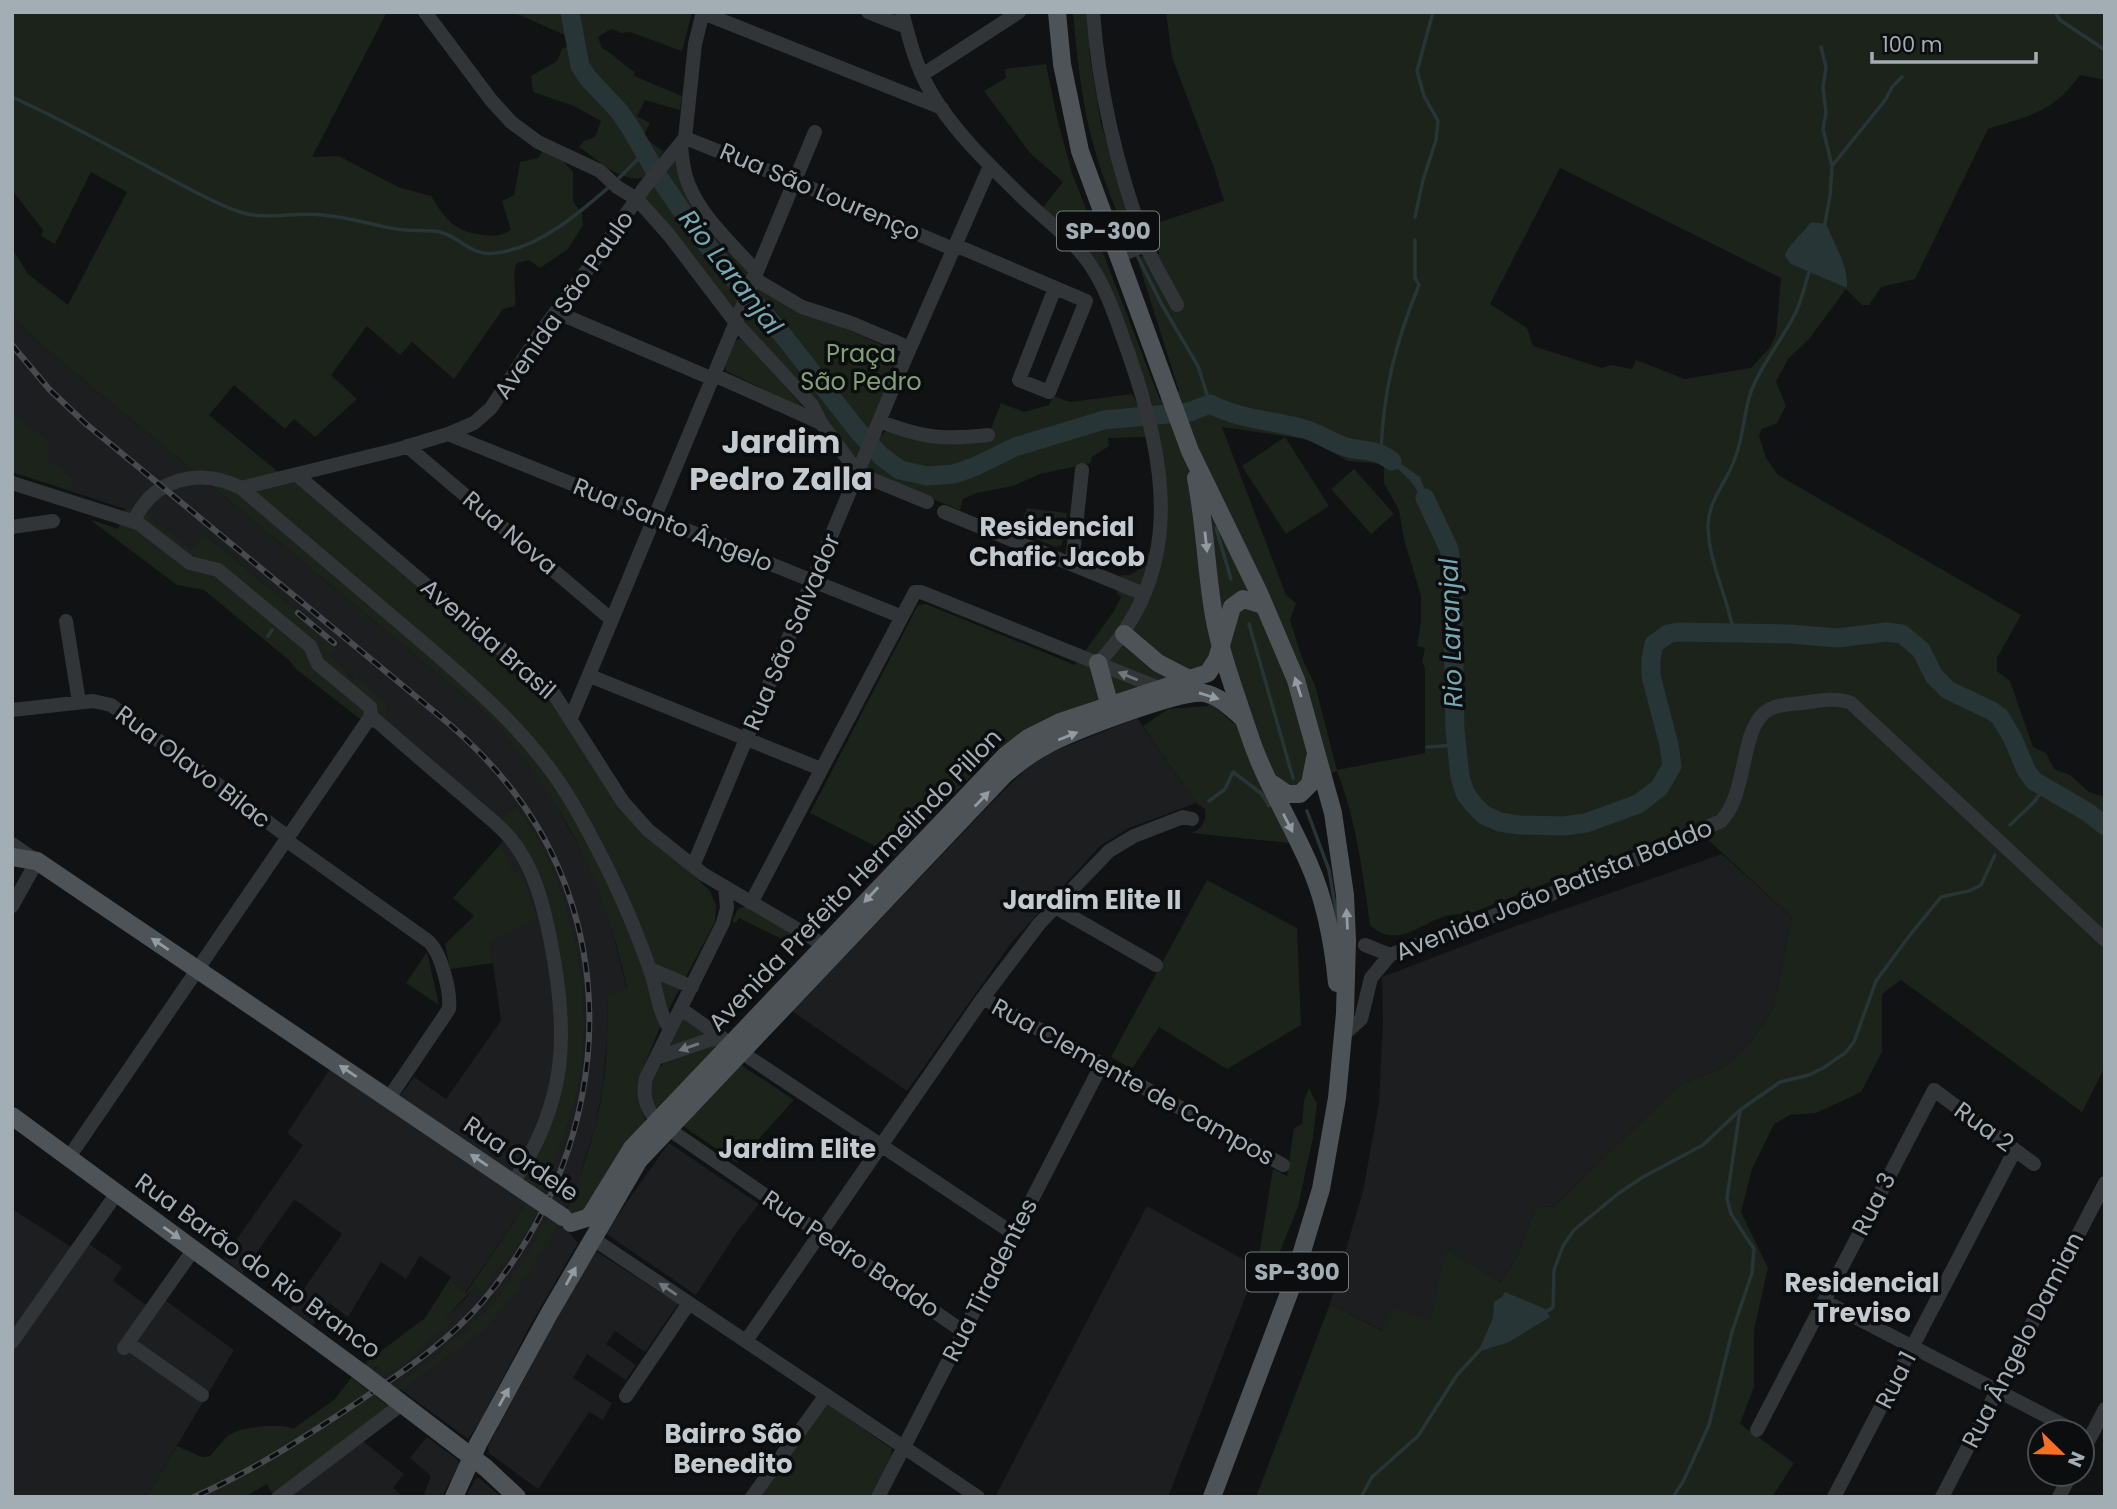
<svg xmlns="http://www.w3.org/2000/svg" width="2117" height="1509" viewBox="0 0 2117 1509" font-family="Poppins,sans-serif">
<rect width="100%" height="100%" fill="#111213"/>
<!-- built -->
<path fill="#1d1e20" d="M12,313L32,337L490,717L518,748L545,784L590,867L608,913L627,990L608,995L607,1040L603,1087L595,1127L575,1191L559,1224L567,1230L578,1243L531,1324L480,1422L468,1439L400,1389L388,1405L351,1378L365,1363L374,1369L428,1333L466,1298L501,1251L527,1203L465,1293L452,1281L451,1277L420,1256L406,1279L381,1262L348,1317L329,1303L313,1325L290,1309L342,1234L301,1204L294,1200L242,1273L223,1259L303,1145L287,1133L330,1069L341,1076L351,1062L401,1095L414,1077L446,1099L493,1032L501,1021L488,927L453,898L512,831L562,969L568,1019L566,1060L543,1140L524,1179L541,1191L567,1128L576,1095L582,1057L583,1018L575,946L561,894L547,856L516,806L499,819L384,719L387,705L385,702L355,678L354,679L343,671L345,669L328,655L337,644L208,537L204,536L191,551L131,507L125,509L12,472Z
M1137,718L1196,803L1129,828L1100,846L1011,943L907,1091L792,1011L1003,791L1033,763L1047,754Z
M1722,854L1792,917L1774,1004L1770,1014L1748,1046L1723,1068L1679,1085L1553,1207L1536,1206L1517,1257L1501,1282L1447,1251L1430,1321L1384,1331L1330,1304L1363,1191L1379,1103L1383,1021L1382,977L1516,926Z
M669,1143L759,1204L735,1235L696,1295L605,1233Z
M1147,1206L1257,1267L1168,1497H995Z
M12,1209L70,1246L89,1244L122,1267L113,1281L145,1304L166,1301L234,1350L148,1494L140,1497H12Z
M597,1252L678,1304L645,1352L615,1331L606,1344L636,1365L626,1380L587,1354L573,1378L612,1403L603,1420L589,1412L538,1489L489,1453L488,1446L559,1314L594,1253Z
M354,1434L404,1474L393,1488L400,1494L399,1497H274Z
M427,1437L458,1460L459,1465L442,1497H423L431,1476L410,1458Z
M479,1478L499,1495L498,1497H466L475,1479Z"/>
<!-- green -->
<path fill="#1c231b" fill-rule="evenodd" d="M12,12H387L312,157L339,156L398,187L431,196C446,220 455,232 484,235C496,236 501,236 511,230L502,201L514,195L520,162L538,158L544,149L561,159L573,172V201L582,214L583,225L568,249L540,268L529,260L517,263C511,276 517,291 515,306L503,309L454,379L412,342L400,355L367,326L331,375L357,399L315,437L294,419L285,429L234,385L209,415L277,471L291,476L551,698L619,805L710,891L716,905L715,922L662,1022L640,1076L638,1099L646,1122L588,1209L574,1215L566,1212C582,1172 597,1130 603,1087C608,1057 607,1026 608,995L627,989C606,885 562,796 490,717L32,337L12,313V248L28,274L68,305L127,192L91,172L55,244L41,236L43,230L12,190Z
M513,12H692L682,51L630,32L622,33L611,29L598,37L602,48C615,55 623,65 635,72L634,76L682,96L680,110L645,100L637,116L650,123L643,137L663,151L656,162L664,169L673,161L676,162L747,266L757,288L895,351L898,364L878,437L888,430L986,441L1001,403L1024,412L1049,405L1053,396L1070,402L1132,394L1140,408L1152,403L1115,305L1043,207L1063,182L1030,153L984,91L1006,78L1005,69L1046,64L1057,118L1072,173L1160,400L1179,391L1137,258L1143,256L1148,260L1159,254L1151,225L1224,201L1214,168L1172,57L1166,12H2105V80L2080,75C2054,112 2029,116 1988,129L1915,279L1881,287L1869,305H1862L1846,289L1809,339L1788,359L1776,382L1786,406L1777,423L1762,429L1759,435L1766,458L1778,475L2021,615L1997,658V671L2010,681L2033,747L2046,753L2054,769L2070,775L2089,792L2105,797V1067L2082,1112L1901,980L1882,994V1052L1861,1092L1816,1113L1790,1115L1774,1124L1752,1169L1741,1212L1768,1268L1754,1330V1387L1740,1424L1794,1463L1772,1497H1256L1330,1304L1383,1331L1394,1309L1430,1321L1446,1250L1501,1282L1517,1257L1536,1206L1553,1207L1679,1085L1723,1068L1748,1046L1770,1014L1774,1004L1792,917L1693,826L1474,912C1465,914 1455,914 1446,916C1418,924 1398,950 1370,925C1363,873 1356,820 1337,771L1268,800L1290,843L1191,833C1202,829 1207,821 1205,809L1196,803L1143,726L1168,709L1208,706L1209,701L1233,723L1237,707L1222,660L1050,717L1018,735L995,751L895,856L810,813L918,605L926,604L1075,665L1114,611L1121,597L1117,593L1121,575C1136,577 1141,567 1146,554L1161,556L1149,437L1108,438L1109,446L1092,457L1091,463L1040,474L1013,486L977,493L963,499L960,510L869,474L747,326L736,308H733L645,201L643,178C618,182 599,160 579,147L584,141L595,137L601,121L574,106L533,92L531,76L557,61L562,49L578,41ZM1560,168L1781,278L1776,335L1770,347L1751,368L1685,379L1636,360L1632,369L1611,365L1602,368L1533,346L1527,328L1490,304ZM1222,427L1311,440L1348,461L1384,464V483L1399,510L1404,539L1421,596V622L1417,646L1425,648L1422,662L1425,668V753L1337,770L1315,685L1302,658L1290,620L1296,603L1286,595Z
M1073,12H1086L1090,57L1101,124L1136,236L1134,241L1129,243C1117,212 1104,182 1095,151C1082,106 1077,59 1073,12Z
M739,339L743,340L806,410L726,371L725,365L736,341Z
M12,413L48,441V460L72,478V485L68,490L12,472Z
M1285,437L1329,506L1286,534L1242,466Z
M1354,469L1394,514L1371,534L1331,489Z
M131,507L145,512L191,550L204,535L208,537L337,644L329,655L345,669L344,671L353,679L355,677L385,702L387,705L386,716L373,729L296,669L290,661L204,590L177,585L93,522L92,520L118,529L125,509Z
M1027,508L1067,513L1062,545L1056,547L1017,532Z
M516,806C527,822 539,838 547,856C579,926 594,1021 576,1097C568,1130 555,1161 541,1192L524,1180L539,1149L566,1060L568,1019L557,943L499,819Z
M501,844L513,871L522,875L538,919L490,940L493,963L450,969L445,944L474,916L453,898Z
M1207,880L1297,928L1301,1025L1227,1069L1159,1027L1132,1069L1111,1057Z
M745,907L798,937L797,942H788L739,918L736,923L732,922L738,909Z
M427,952L439,1005L406,983Z
M683,1019L706,1035L669,1047Z
M712,1043L718,1046L658,1109L653,1107C640,1061 679,1055 712,1043Z
M741,1065L794,1100L737,1163L683,1126Z
M1309,1088L1317,1104L1313,1137L1298,1207L1270,1276L1263,1281L1257,1267L1273,1169L1287,1176L1294,1128L1302,1124L1304,1100Z
M527,1203L538,1211L516,1249L500,1267L496,1268L487,1287L480,1292L474,1288L445,1318L448,1319V1327C443,1331 438,1333 433,1337C419,1349 403,1372 383,1373L378,1366L373,1369L365,1363L425,1318L451,1277L452,1281L466,1293Z
M550,1219L558,1225C534,1264 512,1302 479,1335L477,1334L402,1390L396,1386L433,1359L450,1342L463,1335L478,1316L484,1314L510,1282L512,1275L521,1266L542,1227Z
M351,1378L390,1407L273,1495L267,1484L245,1497H140L148,1494L177,1446L202,1457L210,1456C216,1449 222,1441 229,1435C239,1427 282,1422 293,1429L334,1400Z
M829,1405L892,1449L891,1457L870,1497H763L764,1492L826,1407Z"/>
<!-- water -->
<path fill="#273537" d="M1811,222L1826,224C1835,246 1848,264 1847,288L1791,264L1785,256C1786,247 1804,232 1811,222Z
M1252,419H1273L1328,432V445L1301,432Z
M1377,447L1420,477L1436,519C1424,512 1422,497 1414,486C1403,470 1385,459 1368,450Z
M1505,1292L1545,1309L1550,1317L1509,1342L1478,1352L1493,1318L1494,1302L1502,1297Z"/>
<g fill="none" stroke-linecap="round" stroke-linejoin="round">
<!-- stream -->
<path stroke="#273537" stroke-width="3.5" d="M2055,12L2060,20L2105,50
M1821,47L1826,67L1823,87L1826,113L1823,129L1832,166
M12,97C61,119 107,145 154,170C181,184 210,202 240,212C267,221 295,211 323,215C348,217 372,225 396,229C409,231 421,230 433,231C457,232 468,257 496,253C539,248 578,214 609,187
M615,182L645,152
M1415,217L1423,180L1436,140L1438,121L1424,96L1417,71L1433,12
M1126,228L1131,241
M1824,228L1830,196L1832,166L1886,99L1892,87L1902,77
M1138,257L1162,305L1198,366L1210,404
M1381,452C1383,391 1396,341 1419,285L1415,278V240
M1216,528L1231,579
M1249,624L1293,778
M1734,634C1728,597 1708,562 1708,525C1709,499 1726,483 1734,461C1744,438 1743,412 1752,389C1763,362 1782,340 1795,314C1802,300 1805,284 1810,269
M268,636L272,630
M1427,747L1457,745
M1209,801L1225,789L1233,772L1262,794L1269,806
M1307,811L1329,870L1338,923
M2010,825L2034,802L2044,788
M1545,1313L1553,1307L1554,1270L1563,1246L1574,1230L1619,1193L1643,1177L1703,1145L1740,1110L1780,1082L1809,1075L1823,1068L1845,1053L1854,1042L1876,981L1910,935L1941,897L1969,891L1981,885L1995,855
M1361,1497L1372,1477L1418,1436L1457,1375L1481,1349
M1673,1497L1684,1480L1709,1425L1732,1332L1752,1273L1754,1249L1731,1214L1727,1198L1740,1110"/>
<!-- river -->
<path stroke="#273537" stroke-width="19" d="M570,12L580,66L588,78L619,111L630,127L658,176L688,220L737,283L782,334L858,431L881,456L900,470L927,476L954,474L974,467L1015,447L1104,420L1189,412L1210,404C1239,419 1269,420 1300,428C1316,431 1330,442 1346,447C1364,452 1375,448 1392,461
M1425,498L1449,549L1452,572L1455,730L1460,777L1465,793L1474,805L1484,815L1500,822L1519,825L1564,826L1586,823L1638,804L1659,788L1672,766L1669,745L1651,676V659L1654,644L1668,634L1678,632L1791,634L1837,638L1886,632L1902,634L1921,650L1934,676L1948,690L1992,711L2000,717L2013,739L2026,770L2034,781L2089,813L2105,826"/>
<!-- minor -->
<path stroke="#323538" stroke-width="14" d="M425,12L491,100L511,122L538,142L600,171L617,187L637,199L669,235L736,323L812,405L821,423L859,474L927,502
M868,12L906,27
M902,12C909,37 915,64 928,87C950,128 992,168 1025,200C1046,220 1072,239 1089,263C1108,290 1118,325 1129,355C1167,464 1186,572 1098,663
M1093,12C1099,92 1117,168 1145,243C1153,264 1167,285 1177,305
M703,13L942,108
M922,75L1019,12
M685,138L794,181L953,249
M681,145C682,158 683,171 688,183C701,217 732,244 756,271
M955,245L1086,301L1049,392L1019,380L1055,288
M1118,256L1146,245
M753,278L802,307L851,323L910,348
M556,312L713,379
M714,375L821,423
M879,421C922,438 942,440 988,435
M448,434L900,616
M407,446L612,620
M297,475L554,694L623,802L648,830L703,874L824,945
M12,483L138,523L190,563L218,570L310,646L318,664L370,707L371,716
M241,488L399,449L448,434L474,423L491,408L541,332L599,254L644,188L685,138L695,44L703,12
M944,512L1144,594
M134,521C153,478 200,467 241,488C296,535 351,582 407,629C469,682 533,734 574,806C603,856 631,915 650,970C657,989 658,1012 670,1029
M12,527L53,521
M1072,564L1082,470
M66,621L79,702
M590,676L821,769
M12,710L93,701L111,705L288,837
M371,716C402,743 433,770 464,796C479,810 498,823 511,839C535,869 544,907 551,943C569,1036 567,1102 513,1183
M571,718L815,132
M286,840L428,941C441,952 451,992 449,1009L389,1098
M12,844L37,861L12,906
M693,866L903,364L990,166
M725,887L727,908L723,923L646,1078C642,1096 646,1108 657,1121L964,1332
M751,903L915,592H921L1159,688
M1055,907L1156,965
M1365,945L1390,955
M650,969L692,987
M983,998L1283,1165
M681,1009L725,1040
M1342,1036L1361,1019L1371,978L1390,955L1604,874L1721,821C1749,793 1739,724 1770,709C1780,704 1792,704 1802,703C1818,701 1836,697 1851,703L2105,940
M741,1052L1014,1234
M656,1058L709,1040L722,1038
M69,1157L371,716
M592,1238L978,1497
M1824,1301L2077,1432
M746,1341L983,998L1039,924L1109,851L1134,836L1183,817L1192,819
M12,1342L117,1193
M128,1343L202,1395
M124,1348L194,1249
M626,1396L689,1303
M1757,1430L1934,1090L2034,1164
M2082,1453L2105,1409
M279,1497L402,1404
M752,1497L826,1395
M878,1497L1102,1064
M1834,1497L2015,1150
M1942,1497L2105,1183
M2059,1497L2071,1474"/>
<!-- major -->
<path stroke="#4e5357" stroke-width="18" d="M1057,12L1062,64L1080,151L1190,451L1259,593L1296,680L1333,813L1345,895L1347,940L1345,1013L1337,1098L1321,1189L1291,1288L1212,1497
M1196,478C1205,524 1206,570 1214,616C1221,655 1236,695 1249,734C1264,780 1290,820 1309,864C1326,902 1333,942 1337,983
M1124,634L1158,663L1189,679
M1098,663L1112,714
M1268,781L1287,794H1300L1310,784L1315,758
M12,857L37,861L529,1194
M12,1116L363,1374
M571,1223L587,1218L592,1213L632,1148L1006,755L1028,738L1060,722L1208,673L1217,659L1232,607L1243,599L1263,605
M393,1397L486,1468L517,1497
M454,1497L478,1444L549,1314L639,1160L1005,774C1018,764 1030,753 1045,746C1070,732 1179,690 1204,693C1220,696 1232,709 1244,719"/>
<!-- rail casing -->
<g stroke="#474b4f" stroke-width="6">
<path id="rail" d="M12,345L49,389L85,423L442,718C490,758 533,809 558,867C622,1014 584,1183 482,1302C447,1343 402,1372 358,1402C305,1437 253,1471 194,1497
M298,613L334,643"/>
</g>
<!-- rail -->
<use href="#rail" stroke="#0c0d0e" stroke-width="3.5" stroke-dasharray="10" stroke-linecap="butt"/>
<!-- major-bridge -->
<path stroke="#4e5357" stroke-width="18" d="M529,1194L563,1217
M363,1374L393,1397"/>
</g>
<!-- one-way arrows -->
<defs><path id="oneway-solid" d="M-6-.8H1V-3.2L6.5 0L1 3.2V.8H-6Z" transform="scale(1.75)"/></defs>
<g fill="#919ba1">
<use href="#oneway-solid" transform="translate(1206 542) rotate(84)"/>
<use href="#oneway-solid" transform="translate(1298 687) rotate(-108)"/>
<use href="#oneway-solid" transform="translate(1209 696) rotate(17)"/>
<use href="#oneway-solid" transform="translate(1068 736) rotate(-22)"/>
<use href="#oneway-solid" transform="translate(982 799) rotate(-46)"/>
<use href="#oneway-solid" transform="translate(1288 823) rotate(63)"/>
<use href="#oneway-solid" transform="translate(871 895) rotate(133)"/>
<use href="#oneway-solid" transform="translate(1347 919) rotate(-93)"/>
<use href="#oneway-solid" transform="translate(160 944) rotate(-146)"/>
<use href="#oneway-solid" transform="translate(348 1071) rotate(-146)"/>
<use href="#oneway-solid" transform="translate(479 1160) rotate(-146)"/>
<use href="#oneway-solid" transform="translate(172 1233) rotate(36)"/>
<use href="#oneway-solid" transform="translate(571 1276) rotate(-61)"/>
<use href="#oneway-solid" transform="translate(504 1397) rotate(-61)"/>
</g>
<g fill="#70777c">
<use href="#oneway-solid" transform="translate(1128 676) rotate(-158)"/>
<use href="#oneway-solid" transform="translate(689 1047) rotate(161)"/>
<use href="#oneway-solid" transform="translate(668 1289) rotate(-146)"/>
</g>
<g text-anchor="middle" stroke-width="7" stroke-linejoin="round" paint-order="stroke">
<!-- shield labels -->
<g fill="#0c0d0e" stroke="#757d82" stroke-width="2">
<rect x="1057" y="211.5" width="102" height="39" rx="5"/>
<rect x="1246" y="1252.5" width="102" height="39" rx="5"/>
</g>
<g font-size="23" font-weight="bold" fill="#a2adb4">
<text x="1108" y="239">SP-300</text>
<text x="1297" y="1280">SP-300</text>
</g>
<!-- street labels -->
<g font-size="24" fill="#a2adb4" stroke="#0c0d0e">
<text transform="translate(820 192) rotate(23)" y="8">Rua São Lourenço</text>
<text transform="translate(564 305) rotate(-55)" y="8">Avenida São Paulo</text>
<text transform="translate(673 525) rotate(22)" y="8">Rua Santo Ângelo</text>
<text transform="translate(510 533) rotate(40)" y="8">Rua Nova</text>
<text transform="translate(792 632) rotate(-67)" y="8">Rua São Salvador</text>
<text transform="translate(488 639) rotate(41)" y="8">Avenida Brasil</text>
<text transform="translate(193 767) rotate(37)" y="8">Rua Olavo Bilac</text>
<text transform="translate(855 880) rotate(-46)" y="8">Avenida Prefeito Hermelindo Pillon</text>
<text transform="translate(1554 890) rotate(-22)" y="8">Avenida João Batista Baddo</text>
<text transform="translate(1133 1082) rotate(29)" y="8">Rua Clemente de Campos</text>
<text transform="translate(1984 1127) rotate(36)" y="8">Rua 2</text>
<text transform="translate(521 1159) rotate(34)" y="8">Rua Ordele</text>
<text transform="translate(1874 1204) rotate(-63)" y="8">Rua 3</text>
<text transform="translate(851 1254) rotate(34)" y="8">Rua Pedro Baddo</text>
<text transform="translate(258 1266) rotate(36)" y="8">Rua Barão do Rio Branco</text>
<text transform="translate(990 1280) rotate(-63)" y="8">Rua Tiradentes</text>
<text transform="translate(2023 1340) rotate(-63)" y="8">Rua Ângelo Damian</text>
<text transform="translate(1896 1380) rotate(-63)" y="8">Rua 1</text>
</g>
<!-- park labels -->
<g font-size="24" fill="#82a078" stroke="#0c0d0e">
<text x="861" y="362">Praça<tspan x="861" dy="28">São Pedro</tspan></text>
</g>
<!-- water labels -->
<g font-size="26" font-style="italic" fill="#77a8b1" stroke="#0c0d0e">
<text transform="translate(731 272) rotate(52)" y="9">Rio Laranjal</text>
<text transform="translate(1451 633) rotate(-92)" y="9">Rio Laranjal</text>
</g>
<!-- neighbourhood labels -->
<g font-size="26" font-weight="bold" fill="#c3cad0" stroke="#0c0d0e">
<text x="1057" y="536">Residencial<tspan x="1057" dy="30">Chafic Jacob</tspan></text>
<text x="1092" y="909">Jardim Elite II</text>
<text x="797" y="1158">Jardim Elite</text>
<text x="1862" y="1292">Residencial<tspan x="1862" dy="30">Treviso</tspan></text>
<text x="733" y="1443">Bairro São<tspan x="733" dy="30">Benedito</tspan></text>
</g>
<!-- district labels -->
<g font-size="32" font-weight="bold" fill="#c3cad0" stroke="#0c0d0e">
<text x="781" y="453">Jardim<tspan x="781" dy="37">Pedro Zalla</tspan></text>
</g>
</g>
<!-- border -->
<rect width="2117" height="1509" fill="none" stroke="#a2adb4" stroke-width="28"/>
<!-- north arrow -->
<g transform="translate(2061 1453) rotate(113)"><circle r="33" fill="#0c0d0e" stroke="#484d50" stroke-width="2"/>
<path d="M0-5L12 26L0 18L-12 26Z" fill="#f86e24"/>
<text y="-10" font-size="19" font-weight="bold" text-anchor="middle" fill="#a2adb4">N</text>
</g>
<!-- scale -->
<path d="M1872 52v10h164v-10" fill="none" stroke="#a2adb4" stroke-width="3.5"/>
<text x="1882" y="52" font-size="21" fill="#a2adb4" stroke="#0c0d0e" stroke-width="5" paint-order="stroke">100 m</text>
</svg>
